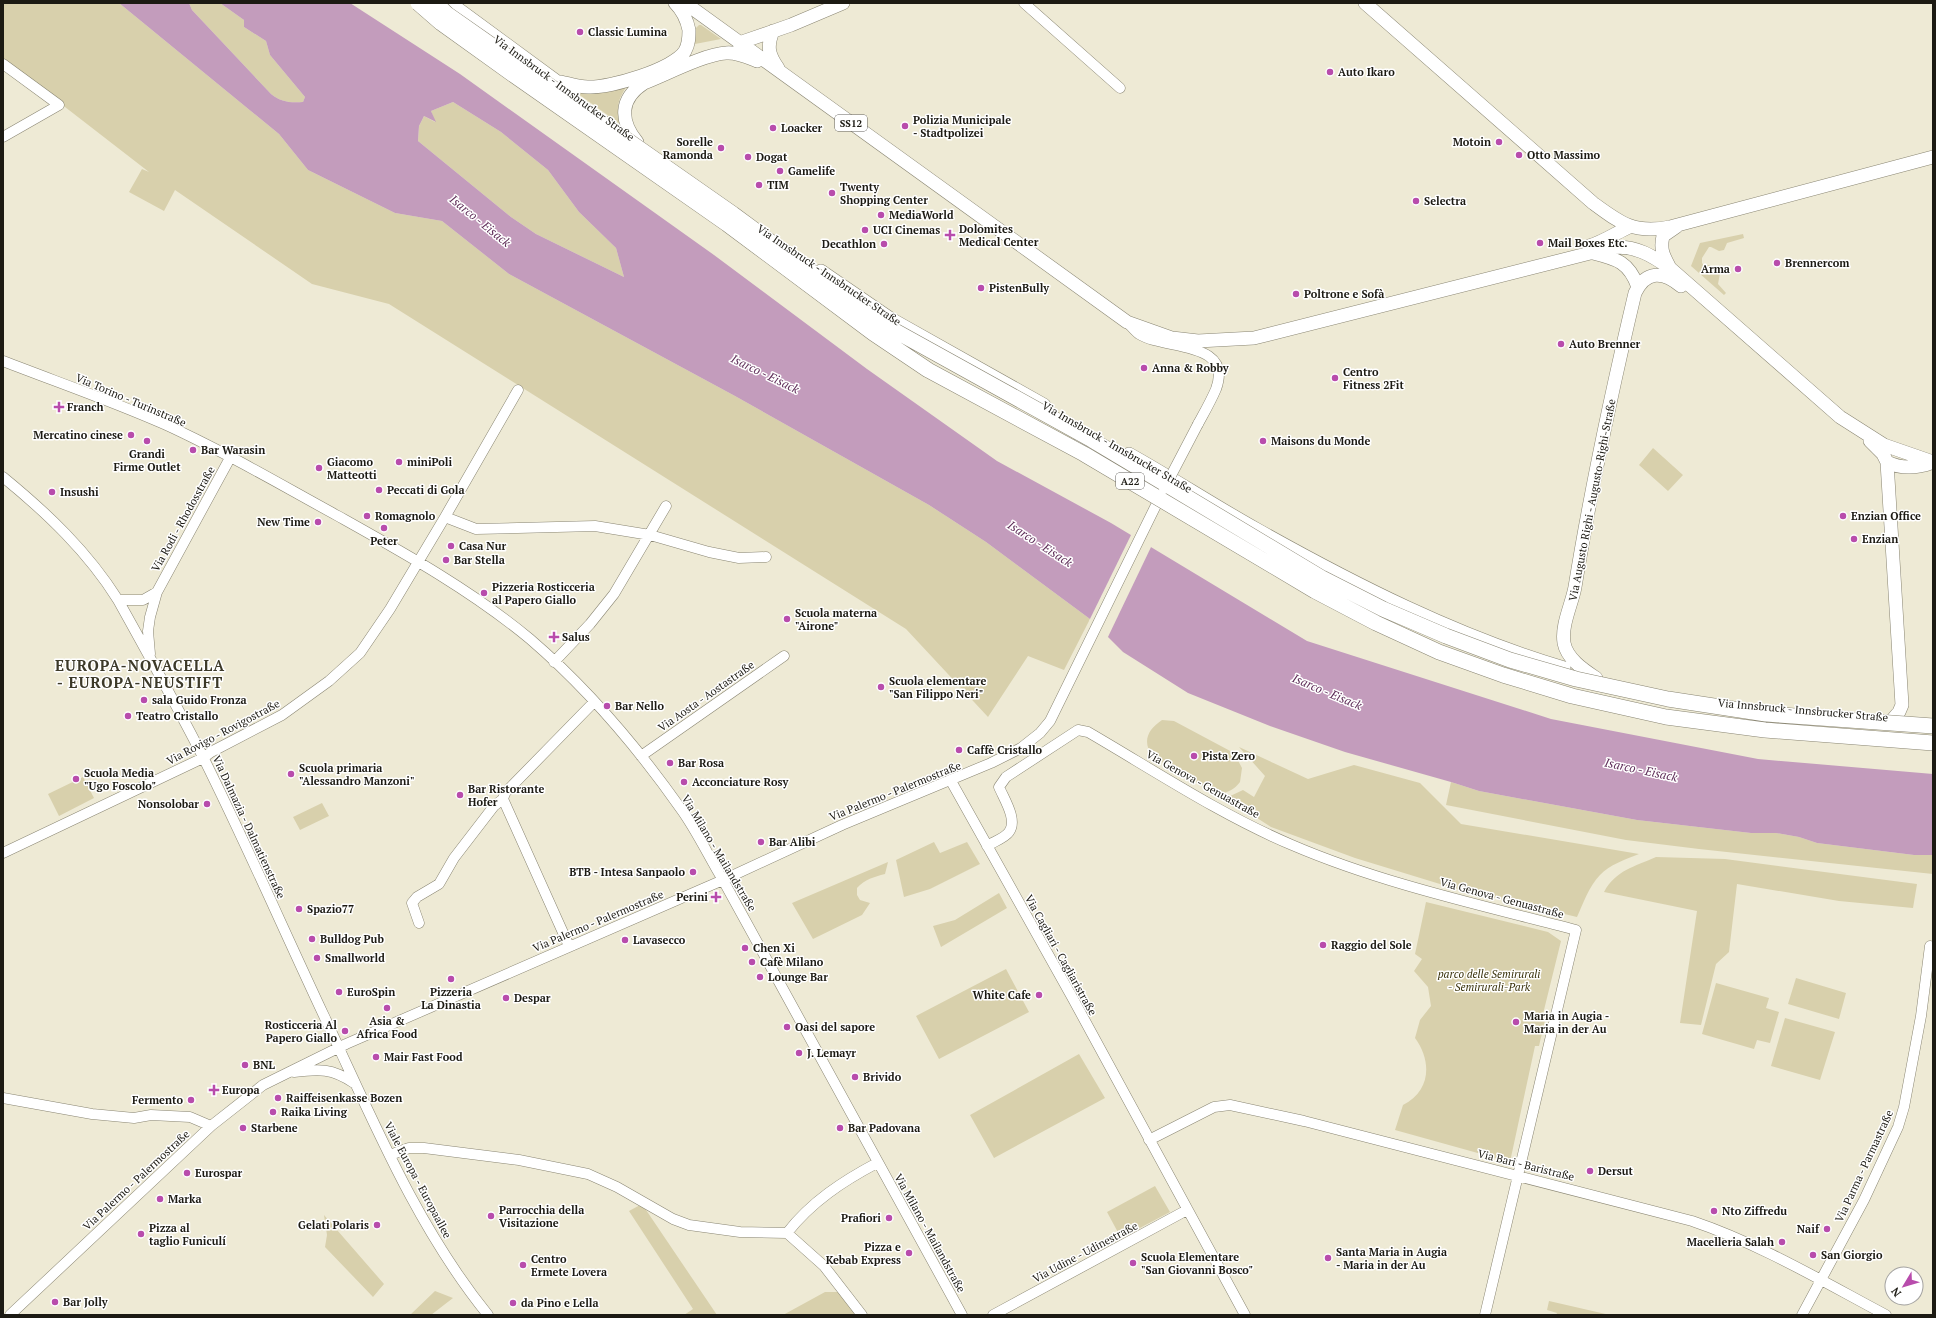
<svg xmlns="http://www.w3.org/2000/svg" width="1936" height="1318" viewBox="0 0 1936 1318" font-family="'PT Serif',serif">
<rect width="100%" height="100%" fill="#eeead5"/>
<!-- green -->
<path fill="#d8d0ac" d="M3,3H119L279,134L308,170L395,213L442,221L509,274L735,396L929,505L986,542L1090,619L1064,670L1028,656L988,717L906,629L389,304L312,284L175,190L164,211L129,192L142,169L149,172L3,59Z
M189,3H220L244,20V27L266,41L270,55L305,97L303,102C290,103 281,102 271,94L192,10Z
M699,25H701L721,39L695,44V29Z
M628,84C618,100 616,104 620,124L570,88Z
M453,102L501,132L548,170L579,212L616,248L624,277L536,234L511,217L418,141L419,126L424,116L435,122L431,111Z
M1743,234L1744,238L1727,243L1724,250L1719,251L1711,247H1709L1702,258V263L1704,266L1709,265L1720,273L1718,284L1726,293L1724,295L1691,266L1700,243Z
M1653,448L1683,475L1668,491L1639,465Z
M1162,720L1174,721L1234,753L1242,768L1240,782C1233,791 1225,795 1213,792L1153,757C1142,742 1147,730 1162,720Z
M1239,747L1308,779L1354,765L1420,783L1461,824L1639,854C1626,859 1609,865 1600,875C1589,886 1583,904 1577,917L1453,888L1355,858L1271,827L1226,798L1243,790L1254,797L1265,776Z
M83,777L94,798L59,816L48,794Z
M1451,782L1479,791L1637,820L1751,833H1776L1799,837L1817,843L1914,855H1933V874L1699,849L1626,840L1446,805Z
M322,803L329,816L300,830L293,817Z
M934,842L940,853L967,842L980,864L930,889L904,897L896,860Z
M1656,857L1725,859L1917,884L1913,908L1839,901L1737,884L1729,952L1716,964L1701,1025L1680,1023L1697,911L1604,892C1616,870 1634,867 1656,857Z
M888,862L885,874C874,877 865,879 857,888V895L860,900L870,903L862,915L813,939L792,903Z
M999,893L1007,908L941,947L933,926L955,920Z
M1426,902L1548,932L1561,941L1543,1014L1546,1016L1539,1046H1535L1510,1162L1395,1130L1403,1105C1431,1091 1432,1061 1415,1038L1420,1020L1431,1006L1428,987L1414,971L1422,959L1415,954Z
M1006,969L1029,1012L939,1059L916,1016Z
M1796,978L1846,993L1839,1019L1788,1004Z
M1716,983L1769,998L1766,1008L1779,1012L1770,1043L1757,1040L1754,1049L1702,1034Z
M1785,1018L1835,1032L1820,1080L1771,1066Z
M1079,1054L1105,1098L994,1158L970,1115Z
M1155,1186L1170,1212L1121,1238L1107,1212Z
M642,1204L717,1315H684L693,1309L629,1211Z
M324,1215L384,1284L373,1297L325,1247L327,1235Z
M435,1291L453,1298L431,1315H410Z
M825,1292H842L858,1315H783Z
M1549,1301L1610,1315H1556L1557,1313L1547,1310Z"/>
<!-- water -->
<path fill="#c39cbc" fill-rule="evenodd" d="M119,3H189L192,10L271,94C281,102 290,103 303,102L305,97L270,55L266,41L244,27V20L220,3H350L460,74L714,255L867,369L997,461L1111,523L1307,641L1551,719L1758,759L1933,774V855H1914L1817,843L1799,837L1776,833H1751L1637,820L1479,791L1451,782L1345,752L1270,726L1188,693L1123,652L1090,619L986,542L929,505L735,396L509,274L442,221L395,213L308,170L279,134ZM453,102L501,132L548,170L579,212L616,248L624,277L536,234L511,217L418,141L419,126L424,116L436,122L431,111Z"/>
<!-- pier -->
<path fill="#eeead5" d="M1132,533L1152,545L1107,639L1089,621Z"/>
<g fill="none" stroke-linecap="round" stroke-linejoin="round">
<!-- minor casing -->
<g stroke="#898572" stroke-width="11">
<path id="minor" d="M1024,3L1120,88
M3,64L59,105L3,137
M1128,323C1131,326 1135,331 1139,334C1163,350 1234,340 1216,389C1211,401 1204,413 1198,424
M3,361C57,382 112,401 164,424C224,451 281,485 338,516C404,553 471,590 530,639C587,688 638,748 681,809C697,831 709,857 723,880L962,1315
M3,477C47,513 88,552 118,600C147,652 176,704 203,757C246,843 284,931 325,1018C373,1120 416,1226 488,1315
M445,517L476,529L595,526L650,535L709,552L739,558L766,557
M118,600H143L157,592
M150,654L148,631L150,617L157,592L230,458
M554,662L590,624L614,594L666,506
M641,756L784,656
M951,781L1072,997L1245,1315
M987,846C993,842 1005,838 1009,832C1018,820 1004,799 999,787L1006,777L1078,730L1088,732C1155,771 1221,815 1292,845C1383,884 1481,905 1576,930L1485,1315
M3,853L203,758L211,752L282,715L329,681L360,653L390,609L445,517L518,390
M419,923L412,903L417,897L439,884L454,858L494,806L503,799
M569,946L503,799L505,793L594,702
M294,1072C319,1069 332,1068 354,1083
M3,1098L92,1114L134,1118L151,1115L190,1117L211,1126
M1149,1140L1214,1107L1230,1105L1304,1121L1692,1221C1760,1244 1822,1281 1886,1315
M390,1155L409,1148H424L519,1160L588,1174L617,1187L673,1219L689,1225L740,1232L787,1233L824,1266L862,1315
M787,1233C811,1202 843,1181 877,1163
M10,1315L211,1126L263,1085L346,1044L723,880L842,825L991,763L1021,748L1040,733L1050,721L1162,493
M993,1315L1187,1210
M1802,1315L1864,1200L1898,1127L1904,1107L1921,1016L1930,946"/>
</g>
<!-- major casing -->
<g stroke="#898572" stroke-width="14">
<path id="major" d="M450,3L571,92
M685,3L1127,322L1172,338L1198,341L1254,338L1610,248C1634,244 1653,256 1671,269L1840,417L1884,445L1933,462
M1365,3L1593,203C1620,223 1634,234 1670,227L1933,157
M773,31C767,46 768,54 778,68
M739,43L791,25L843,3
M561,82C570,84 579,87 588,87C610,88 674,69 685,51C689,44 689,37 689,30C687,20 682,10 675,3
M637,142C620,121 619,99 644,83C665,75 705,54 726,53C737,52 747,57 757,61
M1589,246C1603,242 1616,233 1629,227
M1593,253C1617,259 1629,262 1638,287
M1669,266C1663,255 1660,249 1663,236L1676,227
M821,271L891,319L1044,405
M1081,440L1117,466
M1870,441L1883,454L1887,462L1902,705L1899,712L1893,719
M1129,454C1172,478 1213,505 1256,529C1354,584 1456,636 1564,668
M1887,462C1900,469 1918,468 1931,463
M1596,678C1584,670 1567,659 1564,643C1561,625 1572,604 1575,587C1591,488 1612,390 1635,293C1646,270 1663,271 1681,286"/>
</g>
<!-- minor -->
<use href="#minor" stroke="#fff" stroke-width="10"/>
<!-- major -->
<use href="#major" stroke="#fff" stroke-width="13"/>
<!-- minor-bridge casing -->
<g stroke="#898572" stroke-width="11" stroke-linecap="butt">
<path id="minor-bridge" d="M1164,489L1198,424"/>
</g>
<!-- highway-bridge casing -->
<g stroke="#898572" stroke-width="16" stroke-linecap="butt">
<path id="highway-bridge" d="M418,3L441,23L515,76L727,224L873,333L928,370L1084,454L1315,591L1376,623L1439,652L1503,675L1572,696L1666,717L1765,730L1933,743
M436,3L447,14L733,214L879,322L1092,440L1322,578L1383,609L1446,636L1510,660L1576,679L1668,699L1766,714L1933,726"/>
</g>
<!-- minor-bridge -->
<use href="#minor-bridge" stroke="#fff" stroke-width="10"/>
<!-- highway-bridge -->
<use href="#highway-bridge" stroke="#fff" stroke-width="15"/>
</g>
<!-- markers -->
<g fill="#b84cac" stroke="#fff" stroke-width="1.5">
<circle cx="580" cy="32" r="4"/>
<circle cx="1330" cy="72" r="4"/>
<circle cx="905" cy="126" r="4"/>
<circle cx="773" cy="128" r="4"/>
<circle cx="1499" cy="142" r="4"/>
<circle cx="721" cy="148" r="4"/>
<circle cx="1519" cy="155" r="4"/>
<circle cx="748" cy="157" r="4"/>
<circle cx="780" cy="171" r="4"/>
<circle cx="759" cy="185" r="4"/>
<circle cx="832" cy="193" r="4"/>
<circle cx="1416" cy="201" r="4"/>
<circle cx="881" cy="215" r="4"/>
<circle cx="865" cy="230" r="4"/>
<path d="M948 229h4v4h4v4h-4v4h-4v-4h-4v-4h4z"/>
<circle cx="1540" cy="243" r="4"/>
<circle cx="884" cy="244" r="4"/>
<circle cx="1777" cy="263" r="4"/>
<circle cx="1738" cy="269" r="4"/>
<circle cx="981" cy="288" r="4"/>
<circle cx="1296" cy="294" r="4"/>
<circle cx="1561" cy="344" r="4"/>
<circle cx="1144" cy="368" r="4"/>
<circle cx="1335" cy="378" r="4"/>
<path d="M57 401h4v4h4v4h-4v4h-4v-4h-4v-4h4z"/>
<circle cx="131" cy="435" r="4"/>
<circle cx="147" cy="441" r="4"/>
<circle cx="1263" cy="441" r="4"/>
<circle cx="193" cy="450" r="4"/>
<circle cx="399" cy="462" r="4"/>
<circle cx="319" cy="468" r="4"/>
<circle cx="379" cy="490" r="4"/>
<circle cx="52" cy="492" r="4"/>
<circle cx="367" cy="516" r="4"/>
<circle cx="1843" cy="516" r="4"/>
<circle cx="318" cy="522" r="4"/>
<circle cx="384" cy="528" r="4"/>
<circle cx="1854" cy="539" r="4"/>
<circle cx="451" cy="546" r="4"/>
<circle cx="446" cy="560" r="4"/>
<circle cx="484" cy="593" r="4"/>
<circle cx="787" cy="619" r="4"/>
<path d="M552 631h4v4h4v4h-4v4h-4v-4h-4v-4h4z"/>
<circle cx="881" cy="687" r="4"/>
<circle cx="144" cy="700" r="4"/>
<circle cx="607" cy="706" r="4"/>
<circle cx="128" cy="716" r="4"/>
<circle cx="959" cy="750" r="4"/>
<circle cx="1194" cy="756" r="4"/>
<circle cx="670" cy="763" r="4"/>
<circle cx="291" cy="774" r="4"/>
<circle cx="76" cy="779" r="4"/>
<circle cx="684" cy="782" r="4"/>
<circle cx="460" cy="795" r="4"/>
<circle cx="207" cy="804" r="4"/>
<circle cx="761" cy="842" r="4"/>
<circle cx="693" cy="872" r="4"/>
<path d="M714 891h4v4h4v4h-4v4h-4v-4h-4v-4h4z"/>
<circle cx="299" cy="909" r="4"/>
<circle cx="312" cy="939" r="4"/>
<circle cx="625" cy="940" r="4"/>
<circle cx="1323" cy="945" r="4"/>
<circle cx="745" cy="948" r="4"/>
<circle cx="317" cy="958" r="4"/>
<circle cx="752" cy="962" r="4"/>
<circle cx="760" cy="977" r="4"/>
<circle cx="451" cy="979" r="4"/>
<circle cx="339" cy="992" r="4"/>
<circle cx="1039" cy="995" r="4"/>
<circle cx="506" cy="998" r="4"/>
<circle cx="387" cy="1008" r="4"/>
<circle cx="1516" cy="1022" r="4"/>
<circle cx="787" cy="1027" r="4"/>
<circle cx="345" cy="1031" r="4"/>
<circle cx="799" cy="1053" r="4"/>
<circle cx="376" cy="1057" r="4"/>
<circle cx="245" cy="1065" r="4"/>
<circle cx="855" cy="1077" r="4"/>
<path d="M212 1084h4v4h4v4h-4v4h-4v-4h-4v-4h4z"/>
<circle cx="278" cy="1098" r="4"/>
<circle cx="191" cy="1100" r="4"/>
<circle cx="273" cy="1112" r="4"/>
<circle cx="243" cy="1128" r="4"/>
<circle cx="840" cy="1128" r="4"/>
<circle cx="1590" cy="1171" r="4"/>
<circle cx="187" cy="1173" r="4"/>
<circle cx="160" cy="1199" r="4"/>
<circle cx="1714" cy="1211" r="4"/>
<circle cx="491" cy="1216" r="4"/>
<circle cx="889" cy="1218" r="4"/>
<circle cx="377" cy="1225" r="4"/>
<circle cx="1827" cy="1229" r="4"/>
<circle cx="141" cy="1234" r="4"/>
<circle cx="1782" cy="1242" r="4"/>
<circle cx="909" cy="1253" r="4"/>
<circle cx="1813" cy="1255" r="4"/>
<circle cx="1328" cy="1258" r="4"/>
<circle cx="1133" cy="1263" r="4"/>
<circle cx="523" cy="1265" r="4"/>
<circle cx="55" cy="1302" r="4"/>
<circle cx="513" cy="1303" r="4"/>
</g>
<g text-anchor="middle" stroke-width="3" stroke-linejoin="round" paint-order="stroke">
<!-- shield labels -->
<g fill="#fff" stroke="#605f5a" stroke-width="1">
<rect x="835" y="115" width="32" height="16" rx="3"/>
<rect x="1116" y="473" width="28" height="16" rx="3"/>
</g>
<g font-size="10" font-weight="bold" fill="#1c1a13">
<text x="851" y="127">SS12</text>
<text x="1130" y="485">A22</text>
</g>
<!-- poi labels -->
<g font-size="11" font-weight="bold" fill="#1c1a13" stroke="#fff" text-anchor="start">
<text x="588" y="36">Classic Lumina</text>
<text x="1338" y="76">Auto Ikaro</text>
<text x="913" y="124">Polizia Municipale<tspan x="913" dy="13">- Stadtpolizei</tspan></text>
<text x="781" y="132">Loacker</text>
<text x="713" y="146" text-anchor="end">Sorelle<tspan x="713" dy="13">Ramonda</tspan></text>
<text x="1491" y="146" text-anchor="end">Motoin</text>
<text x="1527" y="159">Otto Massimo</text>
<text x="756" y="161">Dogat</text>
<text x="788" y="175">Gamelife</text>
<text x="767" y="189">TIM</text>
<text x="840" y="191">Twenty<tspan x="840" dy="13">Shopping Center</tspan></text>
<text x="1424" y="205">Selectra</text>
<text x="889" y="219">MediaWorld</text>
<text x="959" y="233">Dolomites<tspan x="959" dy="13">Medical Center</tspan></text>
<text x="873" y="234">UCI Cinemas</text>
<text x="1548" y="247">Mail Boxes Etc.</text>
<text x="876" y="248" text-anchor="end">Decathlon</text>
<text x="1785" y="267">Brennercom</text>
<text x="1730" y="273" text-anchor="end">Arma</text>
<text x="989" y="292">PistenBully</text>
<text x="1304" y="298">Poltrone e Sofà</text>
<text x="1569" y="348">Auto Brenner</text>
<text x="1152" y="372">Anna &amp; Robby</text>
<text x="1343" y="376">Centro<tspan x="1343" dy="13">Fitness 2Fit</tspan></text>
<text x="67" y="411">Franch</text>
<text x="123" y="439" text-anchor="end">Mercatino cinese</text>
<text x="1271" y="445">Maisons du Monde</text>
<text x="201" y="454">Bar Warasin</text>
<text x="147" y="458" text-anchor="middle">Grandi<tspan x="147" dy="13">Firme Outlet</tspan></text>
<text x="327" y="466">Giacomo<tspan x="327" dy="13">Matteotti</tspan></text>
<text x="407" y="466">miniPoli</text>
<text x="387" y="494">Peccati di Gola</text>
<text x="60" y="496">Insushi</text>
<text x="375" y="520">Romagnolo</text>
<text x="1851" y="520">Enzian Office</text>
<text x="310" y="526" text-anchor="end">New Time</text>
<text x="1862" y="543">Enzian</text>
<text x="384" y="545" text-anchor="middle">Peter</text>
<text x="459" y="550">Casa Nur</text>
<text x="454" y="564">Bar Stella</text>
<text x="492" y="591">Pizzeria Rosticceria<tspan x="492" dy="13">al Papero Giallo</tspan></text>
<text x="795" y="617">Scuola materna<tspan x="795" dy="13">"Airone"</tspan></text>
<text x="562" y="641">Salus</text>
<text x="889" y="685">Scuola elementare<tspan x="889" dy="13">"San Filippo Neri"</tspan></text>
<text x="152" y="704">sala Guido Fronza</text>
<text x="615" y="710">Bar Nello</text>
<text x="136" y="720">Teatro Cristallo</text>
<text x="967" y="754">Caffè Cristallo</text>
<text x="1202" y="760">Pista Zero</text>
<text x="678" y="767">Bar Rosa</text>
<text x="299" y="772">Scuola primaria<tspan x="299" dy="13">"Alessandro Manzoni"</tspan></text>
<text x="84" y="777">Scuola Media<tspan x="84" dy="13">"Ugo Foscolo"</tspan></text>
<text x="692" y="786">Acconciature Rosy</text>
<text x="468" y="793">Bar Ristorante<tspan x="468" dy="13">Hofer</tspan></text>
<text x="199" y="808" text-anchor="end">Nonsolobar</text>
<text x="769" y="846">Bar Alibi</text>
<text x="685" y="876" text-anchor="end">BTB - Intesa Sanpaolo</text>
<text x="708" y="901" text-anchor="end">Perini</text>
<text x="307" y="913">Spazio77</text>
<text x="320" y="943">Bulldog Pub</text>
<text x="633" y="944">Lavasecco</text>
<text x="1331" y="949">Raggio del Sole</text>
<text x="753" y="952">Chen Xi</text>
<text x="325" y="962">Smallworld</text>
<text x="760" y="966">Cafè Milano</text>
<text x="768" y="981">Lounge Bar</text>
<text x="347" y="996">EuroSpin</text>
<text x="451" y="996" text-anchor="middle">Pizzeria<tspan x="451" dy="13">La Dinastia</tspan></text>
<text x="1031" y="999" text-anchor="end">White Cafe</text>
<text x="514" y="1002">Despar</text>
<text x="1524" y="1020">Maria in Augia -<tspan x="1524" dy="13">Maria in der Au</tspan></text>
<text x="387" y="1025" text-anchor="middle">Asia &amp;<tspan x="387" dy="13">Africa Food</tspan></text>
<text x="337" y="1029" text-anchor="end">Rosticceria Al<tspan x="337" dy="13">Papero Giallo</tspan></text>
<text x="795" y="1031">Oasi del sapore</text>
<text x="807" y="1057">J. Lemayr</text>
<text x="384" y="1061">Mair Fast Food</text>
<text x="253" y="1069">BNL</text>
<text x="863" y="1081">Brivido</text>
<text x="222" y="1094">Europa</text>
<text x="286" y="1102">Raiffeisenkasse Bozen</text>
<text x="183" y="1104" text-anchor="end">Fermento</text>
<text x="281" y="1116">Raika Living</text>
<text x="251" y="1132">Starbene</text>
<text x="848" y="1132">Bar Padovana</text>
<text x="1598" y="1175">Dersut</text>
<text x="195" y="1177">Eurospar</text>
<text x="168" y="1203">Marka</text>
<text x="499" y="1214">Parrocchia della<tspan x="499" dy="13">Visitazione</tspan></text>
<text x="1722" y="1215">Nto Ziffredu</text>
<text x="881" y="1222" text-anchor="end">Prafiori</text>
<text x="369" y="1229" text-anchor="end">Gelati Polaris</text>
<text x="149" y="1232">Pizza al<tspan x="149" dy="13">taglio Funiculí</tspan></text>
<text x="1819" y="1233" text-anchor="end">Naif</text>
<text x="1774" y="1246" text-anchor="end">Macelleria Salah</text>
<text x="901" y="1251" text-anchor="end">Pizza e<tspan x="901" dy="13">Kebab Express</tspan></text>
<text x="1336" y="1256">Santa Maria in Augia<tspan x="1336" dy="13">- Maria in der Au</tspan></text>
<text x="1821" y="1259">San Giorgio</text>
<text x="1141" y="1261">Scuola Elementare<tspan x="1141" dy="13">"San Giovanni Bosco"</tspan></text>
<text x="531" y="1263">Centro<tspan x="531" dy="13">Ermete Lovera</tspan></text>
<text x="63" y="1306">Bar Jolly</text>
<text x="521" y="1307">da Pino e Lella</text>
</g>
<!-- street labels -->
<g font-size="11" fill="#1c1a13" stroke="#fff">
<text transform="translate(564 88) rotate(36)" y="4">Via Innsbruck - Innsbrucker Straße</text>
<text transform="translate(829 275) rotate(34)" y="4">Via Innsbruck - Innsbrucker Straße</text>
<text transform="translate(131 400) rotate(23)" y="4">Via Torino - Turinstraße</text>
<text transform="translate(1117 447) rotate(30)" y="4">Via Innsbruck - Innsbrucker Straße</text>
<text transform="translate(1592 500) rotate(-79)" y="4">Via Augusto Righi - Augusto-Righi-Straße</text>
<text transform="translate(183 519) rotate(-61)" y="4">Via Rodi - Rhodosstraße</text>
<text transform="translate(706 696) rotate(-35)" y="4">Via Aosta - Aostastraße</text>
<text transform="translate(1803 710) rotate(5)" y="4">Via Innsbruck - Innsbrucker Straße</text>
<text transform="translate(223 732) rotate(-28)" y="4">Via Rovigo - Rovigostraße</text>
<text transform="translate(1203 784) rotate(29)" y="4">Via Genova - Genuastraße</text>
<text transform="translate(895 791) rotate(-22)" y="4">Via Palermo - Palermostraße</text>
<text transform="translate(249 827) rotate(65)" y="4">Via Dalmazia - Dalmatienstraße</text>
<text transform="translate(719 853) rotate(59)" y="4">Via Milano - Mailandstraße</text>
<text transform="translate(1502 898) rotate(15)" y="4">Via Genova - Genuastraße</text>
<text transform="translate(598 921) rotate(-23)" y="4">Via Palermo - Palermostraße</text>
<text transform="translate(1061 955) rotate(61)" y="4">Via Cagliari - Cagliaristraße</text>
<text transform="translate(1526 1165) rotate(14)" y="4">Via Bari - Baristraße</text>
<text transform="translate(1864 1166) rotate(-65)" y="4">Via Parma - Parmastraße</text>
<text transform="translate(136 1180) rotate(-43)" y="4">Via Palermo - Palermostraße</text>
<text transform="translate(418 1180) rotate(62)" y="4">Viale Europa - Europaallee</text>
<text transform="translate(930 1233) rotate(61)" y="4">Via Milano - Mailandstraße</text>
<text transform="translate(1085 1252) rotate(-28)" y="4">Via Udine - Udinestraße</text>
</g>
<!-- park labels -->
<g font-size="11" font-style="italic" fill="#39320b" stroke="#fff">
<text x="1489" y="978">parco delle Semirurali<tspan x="1489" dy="13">- Semirurali-Park</tspan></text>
</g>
<!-- water labels -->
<g font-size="12" font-style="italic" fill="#5f2e59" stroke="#fff">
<text transform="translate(480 221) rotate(39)" y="4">Isarco - Eisack</text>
<text transform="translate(765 374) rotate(26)" y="4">Isarco - Eisack</text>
<text transform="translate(1040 544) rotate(33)" y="4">Isarco - Eisack</text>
<text transform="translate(1327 692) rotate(23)" y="4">Isarco - Eisack</text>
<text transform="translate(1641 770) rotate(12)" y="4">Isarco - Eisack</text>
</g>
<!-- district labels -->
<g font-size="15" font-weight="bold" letter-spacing="1" fill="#3c3928" stroke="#fff">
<text x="140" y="671">EUROPA-NOVACELLA<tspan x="140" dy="17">- EUROPA-NEUSTIFT</tspan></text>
</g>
</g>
<!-- border -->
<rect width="1936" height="1318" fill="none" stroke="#1c1a13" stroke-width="8"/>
<!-- north arrow -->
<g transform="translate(1904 1286) rotate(232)"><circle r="19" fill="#ffffff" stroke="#a4a3a1"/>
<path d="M0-3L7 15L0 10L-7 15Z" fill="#b84cac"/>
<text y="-6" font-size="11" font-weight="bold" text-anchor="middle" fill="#1c1a13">N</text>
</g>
</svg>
